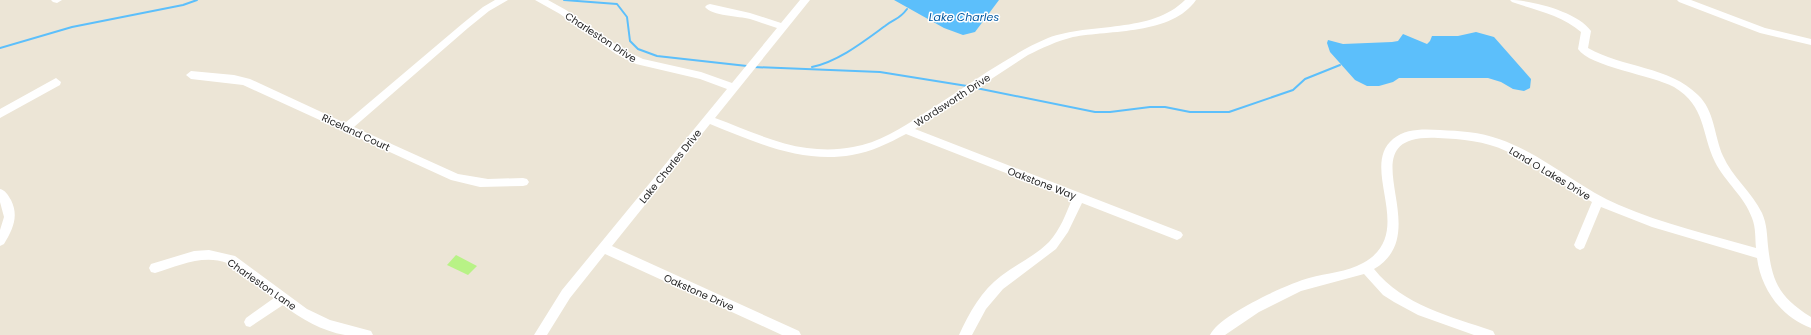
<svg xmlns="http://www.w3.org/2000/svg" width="1811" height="335" viewBox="0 0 1811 335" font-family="Poppins,sans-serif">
<rect width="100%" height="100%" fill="#ece5d6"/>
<!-- pitch -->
<path fill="#b8f286" d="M456,255L477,266L468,275L447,265Z"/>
<!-- water -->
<path fill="#5cbffb" d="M894,0H999L975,32L963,35L944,28Z
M1476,32L1494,37L1531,79L1530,88L1524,91L1513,89L1501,82L1488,78H1399L1393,82L1379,86H1367L1355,80L1330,52L1327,43L1328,40L1343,44L1392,42L1398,41L1403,34L1427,44L1430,41L1432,36H1458Z"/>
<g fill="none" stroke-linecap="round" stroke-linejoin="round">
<!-- stream -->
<path stroke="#5cbffb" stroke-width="2" d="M564,0L617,4L627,17L630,41L638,49L657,56L747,66
M0,48L72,27L183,5L197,0
M753,67L880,72L967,86
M812,67C839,61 863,42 885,26C895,18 899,20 907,9
M976,88L1095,112H1110L1150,107H1165L1190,112H1229L1293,90L1305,79L1340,65"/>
<!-- minor -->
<path fill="#fff" fill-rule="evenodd" d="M51,0H62L57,3L53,2Z
M495,0H508L489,11L468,28L354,127L458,174L488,179L523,178L527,179L529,182L527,185L523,186L480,187L451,180L243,85L191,79L186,75L191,71L234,75L250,79L345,123L462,24L483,7Z
M535,0H548L566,10L624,50L643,59L701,72L732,83L777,28C768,25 759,22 750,19C739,16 712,16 705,7L707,5L710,4L750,13L781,23L800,0H810L715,118C745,129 776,144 807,148C822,150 838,150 853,147C878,143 902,128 923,114C945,100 966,86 987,72C1007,60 1026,47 1048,38C1091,22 1151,34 1185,0H1196C1172,35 1110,30 1073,37C1057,41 1042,48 1028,55L915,129L1181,232L1183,235L1181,238L1177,240L1082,203L1068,232L1056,249L1003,289L986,309L972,335H959C969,313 982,290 1001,276C1017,264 1035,256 1049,242C1060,230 1066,214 1072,199L906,134C889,143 871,152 852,155C802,164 755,142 710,124L612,246L799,331L801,335H782L605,254L570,298L547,335H534L562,290L727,89L700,79L636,64L616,54L560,14Z
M1510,0C1532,0 1578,12 1591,31L1588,48C1623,68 1669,66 1698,95C1715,111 1714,136 1723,156C1732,177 1752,192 1762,213C1767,224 1767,235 1768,246C1772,282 1779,297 1811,317V328C1781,317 1761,289 1757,258L1652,227L1601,207L1584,248L1580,250L1576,248L1574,245L1592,202C1563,186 1537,164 1506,151C1485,141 1462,139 1438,138C1341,133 1440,231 1374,269C1404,306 1450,316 1493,331L1495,335H1474L1418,315L1394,302L1383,295L1364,274L1301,291L1259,312L1225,335H1210C1219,315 1287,284 1309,278C1327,273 1347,272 1363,263C1418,233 1358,168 1393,139C1406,128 1425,129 1440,130C1460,131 1480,132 1499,139C1543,154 1577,187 1619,205C1663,224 1711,235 1756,248C1755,238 1756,228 1752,218C1745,197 1725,182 1715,162C1701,133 1706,106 1674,87C1652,75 1590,67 1578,49L1581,32C1562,15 1535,10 1512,2Z
M1677,0H1691L1765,28L1811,39V45L1760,33L1679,2Z
M56,78L61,82L60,85L0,118V109Z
M0,189C5,190 8,195 11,200C19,216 13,229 4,244L0,246V230L4,217L0,202Z
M209,250L235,256L307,309L330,320L371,331L373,335C364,335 354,335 345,335C322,331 301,319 283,305L250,327L246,326L244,322L246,318L274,298C264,291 237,267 227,263C203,254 178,266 155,273L151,272L149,268L151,264L194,251Z"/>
</g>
<g text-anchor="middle" stroke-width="3" stroke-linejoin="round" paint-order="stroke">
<!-- street labels -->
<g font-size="10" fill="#272727" stroke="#fff">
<text transform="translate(601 37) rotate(33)" y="4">Charleston Drive</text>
<text transform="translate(952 100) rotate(-33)" y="4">Wordsworth Drive</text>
<text transform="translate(356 132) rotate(25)" y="4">Riceland Court</text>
<text transform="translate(670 166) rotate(-51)" y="4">Lake Charles Drive</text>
<text transform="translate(1550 173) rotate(31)" y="4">Land O Lakes Drive</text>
<text transform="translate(1042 183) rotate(21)" y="4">Oakstone Way</text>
<text transform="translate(262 284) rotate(35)" y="4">Charleston Lane</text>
<text transform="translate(699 292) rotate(24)" y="4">Oakstone Drive</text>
</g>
<!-- water labels -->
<g font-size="11" font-style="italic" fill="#0058a2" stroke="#fff">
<text x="964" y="21">Lake Charles</text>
</g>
</g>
</svg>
